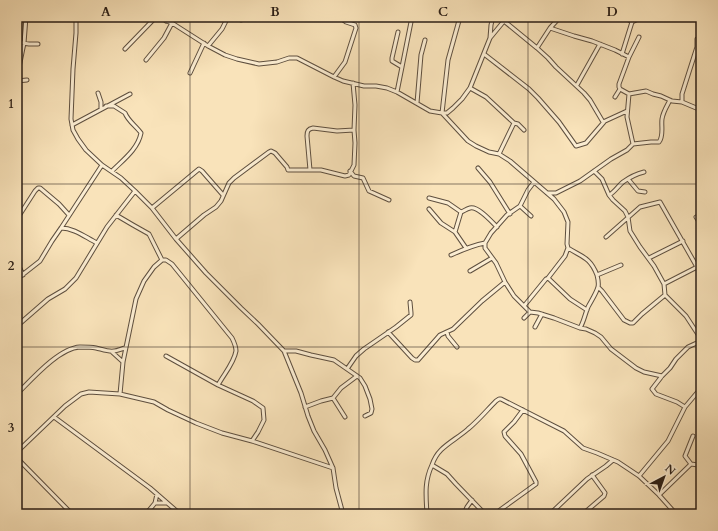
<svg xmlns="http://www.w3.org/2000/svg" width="718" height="531" font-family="Cardo,serif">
<rect width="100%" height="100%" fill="#f9e3ba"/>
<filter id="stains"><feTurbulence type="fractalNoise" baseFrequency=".005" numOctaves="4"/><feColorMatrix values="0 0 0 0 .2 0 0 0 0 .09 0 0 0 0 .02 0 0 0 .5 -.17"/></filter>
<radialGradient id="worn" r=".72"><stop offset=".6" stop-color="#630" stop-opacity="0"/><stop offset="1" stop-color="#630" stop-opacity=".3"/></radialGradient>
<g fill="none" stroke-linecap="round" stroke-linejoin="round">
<g stroke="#5e4f3f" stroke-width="5">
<path id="street" d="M 75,17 L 76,22 L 76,33 L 73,69 L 71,119 L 73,130 L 78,139 L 86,150 L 102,165 L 121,178 L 135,191 L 152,208 L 176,239 L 206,273 L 241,308 L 258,324 L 284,351 L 301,393 L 308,416 L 314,431 L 325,450 L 333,468 L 336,488 L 343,514
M 157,17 L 172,23 L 208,46 L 225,55 L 237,59 L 259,64 L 277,62 L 289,58 L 297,58 L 334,77 L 343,81 L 364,86 L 376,86 L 387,88 L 397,92 L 430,111 L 442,113 L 447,113 L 453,108 L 462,99 L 470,88 L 490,38 L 504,21 L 509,17
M 234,17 L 241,20
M 460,17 L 448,60 L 442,113 L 468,141 L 476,146 L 489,152 L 499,154 L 510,161 L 554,199 L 564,212 L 568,222 L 567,244 L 568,248 C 582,257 590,257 597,275 C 598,279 599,283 598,287 C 596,294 591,301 588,307 C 585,314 584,321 580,328
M 624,17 L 632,22
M 166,21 L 170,17
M 504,21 L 537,48 L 548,58 L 556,67 L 584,93 L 590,100 L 603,122 L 627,111
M 550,28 L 574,36 L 592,41 L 615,50 L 629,57
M 398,32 L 392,58 L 392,61 L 402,67
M 490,38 L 491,25 L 493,17
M 17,42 L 29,44 L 38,44
M 208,46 L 222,29 L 228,17
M 537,48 L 550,28 L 560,17
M 125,49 L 156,17
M 484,54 L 529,89 L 538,98 L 559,122 L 576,146 L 586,143 L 604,122
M 622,54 L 632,22 L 636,20 L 638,17
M 146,60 L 164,38 L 172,23
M 190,73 L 204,43
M 17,77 L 24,43 L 26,17
M 334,77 L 345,62 L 356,28 L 355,25 L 346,22 L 339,17
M 17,81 L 27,80
M 577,85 L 600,44
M 470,88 L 486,97 L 514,123 L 518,124 L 524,130
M 620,89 L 629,94 L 646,91 L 653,94 L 661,96 L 672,101 L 682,102 L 701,110
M 397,92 L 412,17
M 98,93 L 101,102 L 101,109
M 629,94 L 627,117 L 633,144
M 615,97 L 620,89 L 619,87 L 619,84 L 629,57 L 639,37
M 682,102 L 682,94 L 697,47 L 697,39
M 417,103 L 421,55 L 425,40
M 106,106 L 114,106 L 125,113 C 128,121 136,126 141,133 C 138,149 123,160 112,171
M 17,112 L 18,112
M 72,125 L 130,94
M 499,154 L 514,123
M 478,168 L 490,182 L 510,214
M 310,170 L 307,136 C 307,131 308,129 313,128 L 337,131 L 354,130
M 350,171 L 354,176 L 363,178 L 369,191 L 389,200
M 594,171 L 602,179 L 609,195 L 613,200 L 625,211 L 628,217 L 630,231 L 640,247 L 654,266 L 664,284 L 665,295 L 686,316 L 701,339
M 628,179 L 638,191 L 645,192
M 534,182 L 528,190 L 520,206 L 507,215 L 491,233 L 485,243 L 485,248 L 496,263 L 505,282 L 514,296 L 530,312 L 538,313 L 554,318 L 580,328 L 586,329 L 595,333 L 601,337 L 611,349 L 636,368 L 644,372 L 662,376
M 547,193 L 556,193 L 580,181 L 611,159 L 627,150 L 633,144 L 651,142 L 659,142 C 664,136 661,126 662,119 C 663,112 667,106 670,100
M 609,195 C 615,192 618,186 623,182 C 630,177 636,174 644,172
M 429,198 L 448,203 L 461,212 C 464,211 466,209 470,208 C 478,206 491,221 497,227
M 520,206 L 531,216
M 152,208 L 199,169 L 202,171 L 223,195
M 429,209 L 441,223 L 455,232 L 466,248
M 116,215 L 133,225 L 149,234 L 162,260
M 696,217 L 701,225
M 17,219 L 35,191 L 38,188 L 40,188 L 59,204 L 69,215
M 61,228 C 74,228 85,237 97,243
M 455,232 L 461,212
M 606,237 L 640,207 L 660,202 L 697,267
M 176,239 L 204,215 L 216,207 L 221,201 L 229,183 L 234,178 L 269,152 L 271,151 L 275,153 L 287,167 L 288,170 L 321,170 L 345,176 L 349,175 L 354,165 L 355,143 L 354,130 L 355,105 L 353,83
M 451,255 C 462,250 473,245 485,243
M 649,258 L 683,241
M 162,260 L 166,260 L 172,264 L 232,338 C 234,342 236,346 236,351 C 234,363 224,374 218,385
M 17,262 L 23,275
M 470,271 L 492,258
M 597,275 L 621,265
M 548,278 L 570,299 L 587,310
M 17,279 L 40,261 L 52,241 L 61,228 L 102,165
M 664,284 L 701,265
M 598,287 L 602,291 L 624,320 L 630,323 L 633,323 L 642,314 L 665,295
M 524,306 L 546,279 L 548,278 L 565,256 L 568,248
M 524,318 L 530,312
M 17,326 L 48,299 L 65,289 L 76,278 L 107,227 L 135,191
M 535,327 L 542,314
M 388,332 L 412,358 L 415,360 L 418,360 L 440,335 L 453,329 L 482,301 L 505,282
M 447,332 L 448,336 L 457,347
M 284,351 L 296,351 L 311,355 L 334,360 L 360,378 L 365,386 L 370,399 L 372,409 L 371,413 L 365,416
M 112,352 L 123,362
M 166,356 L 218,385 L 253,401 L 263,408 L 264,420 L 258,432 L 252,441
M 347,369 L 356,356 L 364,349 L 396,327 L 411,315 L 411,313 L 410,302
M 17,394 C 32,379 59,348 80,347 C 85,347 91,347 96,348 C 101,349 108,352 114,351 C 117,351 121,349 125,348
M 120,394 L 123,362 L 136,299 L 144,281 L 154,267 L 162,260
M 333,398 L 345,417
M 305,407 L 321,401 L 333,398 L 341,388 L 357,376
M 685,407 L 701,388
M 54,417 L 150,488 L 180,514
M 17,452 L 65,406 L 81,394 L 89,392 L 120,394 L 154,402 L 168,410 L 196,423 L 222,433 L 252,441 L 333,468
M 17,458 L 72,514
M 691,464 L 698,465 L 701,467
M 432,465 L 447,474 L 456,484 L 485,514
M 639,476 L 668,441 L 685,407 L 677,402 L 656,394 L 652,389 L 662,376 L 670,368 L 676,359 L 688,347 L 701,341
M 659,495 L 691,464 L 685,456 L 693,436
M 155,503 L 167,503
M 146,514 L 155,503 L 157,494
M 427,514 C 426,496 424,482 432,465 C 434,459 436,455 441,450 C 449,442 459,437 468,429 C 478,421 487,410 496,401 L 499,399 L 501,399 L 564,431 L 583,448 L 597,453 L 618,462 L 639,476 L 659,495 L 676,514
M 464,514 L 467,507 L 472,500
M 496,514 L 500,510 L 536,484 L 536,482 L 521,454 L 505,436 L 504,432 L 514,422 L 523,410
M 550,514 L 587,479 L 606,466 L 613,460
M 583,514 L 604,496 L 605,493 L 592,475
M 693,514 L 701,507"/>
</g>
<use href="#street" stroke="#fbedd2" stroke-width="3"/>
</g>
<path fill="none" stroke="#2a1e16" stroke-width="1" stroke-opacity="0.55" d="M 190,17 L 190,514M 359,17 L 359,514M 528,17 L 528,514M 17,184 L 701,184M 17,347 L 701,347"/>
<rect width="718" height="531" fill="none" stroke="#f9e3ba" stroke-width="44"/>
<g transform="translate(664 477) rotate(41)" stroke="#fbedd2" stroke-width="3" paint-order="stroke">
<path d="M0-3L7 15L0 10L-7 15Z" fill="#2a1e16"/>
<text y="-6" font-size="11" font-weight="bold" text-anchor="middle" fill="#2a1e16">N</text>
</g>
<rect x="22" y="22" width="674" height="487" fill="none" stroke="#2a1e16" stroke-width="1.5"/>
<g font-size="13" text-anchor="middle" font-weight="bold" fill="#2a1e16">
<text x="106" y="16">A</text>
<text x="275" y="16">B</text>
<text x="443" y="16">C</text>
<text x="612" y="16">D</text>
<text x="11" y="108">1</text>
<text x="11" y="270">2</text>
<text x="11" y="432">3</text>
</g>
<rect width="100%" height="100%" filter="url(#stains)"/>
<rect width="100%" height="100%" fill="url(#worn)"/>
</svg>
